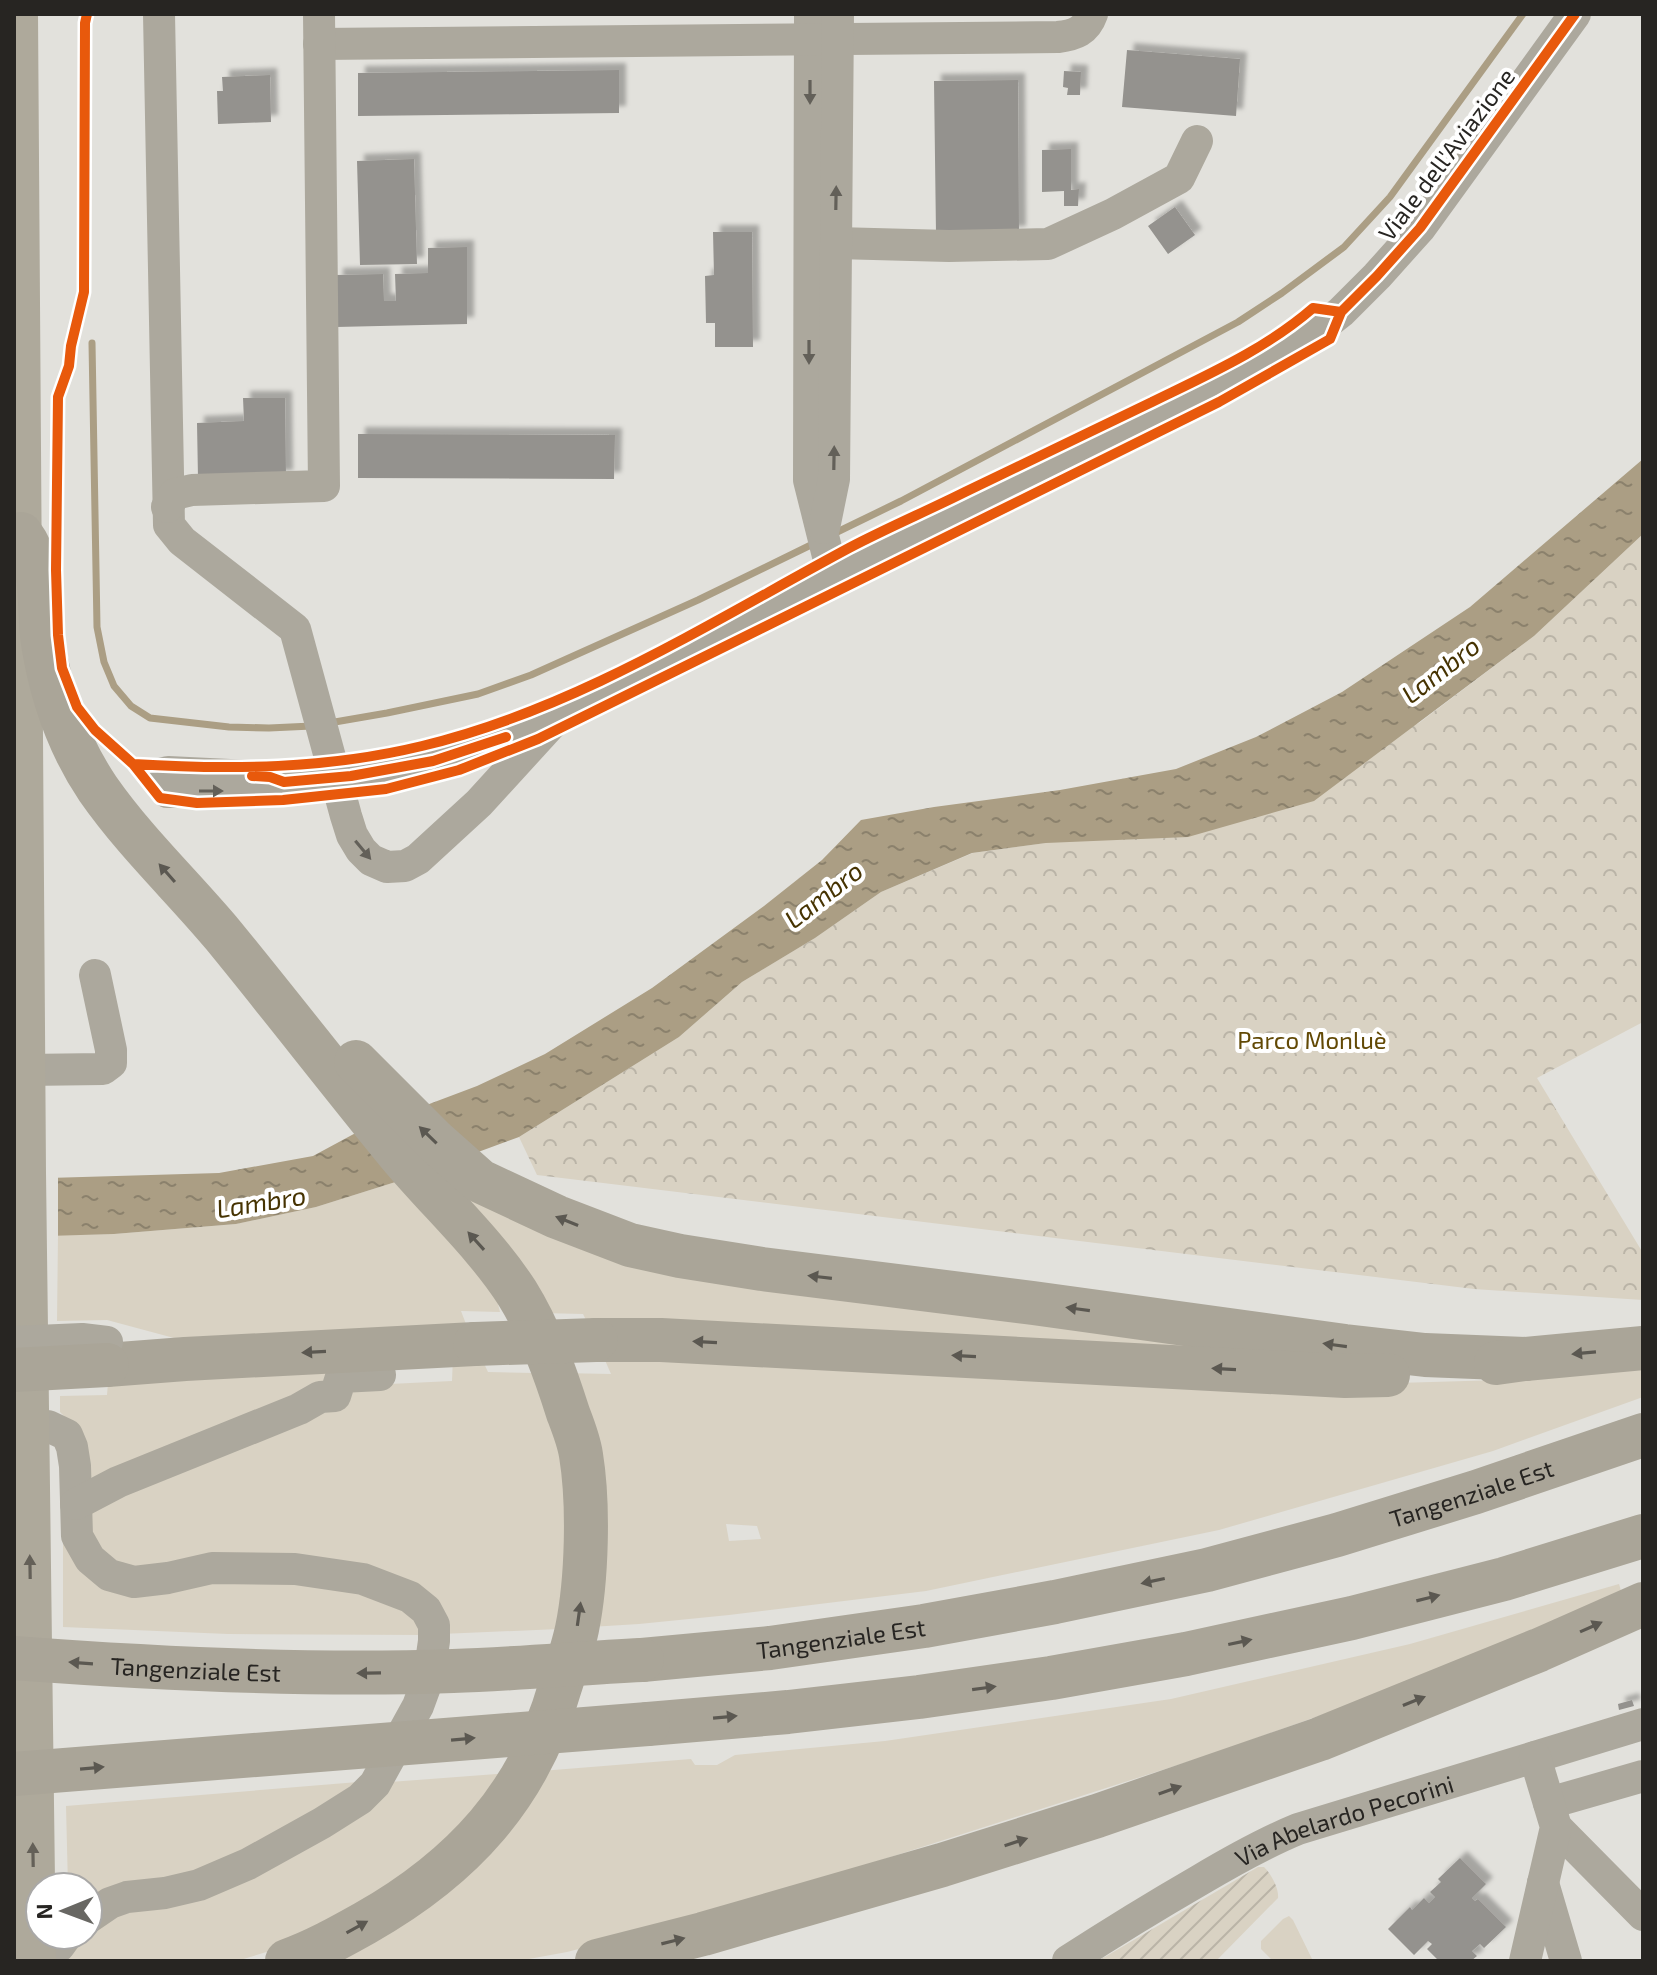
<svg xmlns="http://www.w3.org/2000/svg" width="1657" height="1975" font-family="'Exo 2',sans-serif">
<defs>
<pattern id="forest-crowns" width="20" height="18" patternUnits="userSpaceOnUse" patternTransform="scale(2)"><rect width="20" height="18" fill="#d9d2c3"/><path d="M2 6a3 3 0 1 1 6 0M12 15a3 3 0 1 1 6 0" fill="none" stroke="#bab4a7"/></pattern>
<pattern id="garden-furrows" width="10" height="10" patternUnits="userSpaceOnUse" patternTransform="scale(2)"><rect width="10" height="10" fill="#d9d2c3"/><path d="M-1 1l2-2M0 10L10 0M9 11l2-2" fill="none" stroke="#bab4a7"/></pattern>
<pattern id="water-ripples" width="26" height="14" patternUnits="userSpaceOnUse" patternTransform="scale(2)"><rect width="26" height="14" fill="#ab9e84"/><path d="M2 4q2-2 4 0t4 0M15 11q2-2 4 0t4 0" fill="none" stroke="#8b816c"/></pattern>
<filter id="shadow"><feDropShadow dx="7" dy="-7" stdDeviation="2" flood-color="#0004"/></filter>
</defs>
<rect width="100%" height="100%" fill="#e2e1dc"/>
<path fill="#d9d2c3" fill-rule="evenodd" d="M 405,1179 L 496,1296 L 500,1312 L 461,1311 L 466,1324 L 174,1338 L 107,1320 L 57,1321 L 58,1235 L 114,1234 L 236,1224 L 316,1207 Z
M 450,1181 L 541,1225 L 1276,1352 L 588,1324 L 583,1314 L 541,1313 Z
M 601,1351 L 1363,1384 L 1500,1380 L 1643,1362 L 1643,1397 L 1493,1451 L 1219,1530 L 926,1591 L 729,1615 L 639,1624 L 590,1627 L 561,1373 L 611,1374 ZM 726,1524 L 757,1526 L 761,1539 L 729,1541 Z
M 480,1355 L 488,1372 L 534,1373 L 565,1471 L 567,1530 L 559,1629 L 441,1634 L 407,1586 L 135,1575 L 93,1552 L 86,1506 L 348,1386 L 452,1381 L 453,1356 Z
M 337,1368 L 329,1390 L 85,1491 L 69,1421 L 60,1412 L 60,1396 L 107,1395 L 108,1383 Z
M 63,1446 L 86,1566 L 169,1586 L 294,1579 L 407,1605 L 428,1635 L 228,1634 L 63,1627 Z
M 1619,1584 L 1622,1594 L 1358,1702 L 1209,1755 L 707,1916 L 567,1952 L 518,1961 L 324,1961 L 541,1771 L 691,1759 L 695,1765 L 717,1765 L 735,1755 L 885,1741 L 1171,1699 L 1410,1644 Z
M 511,1773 L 440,1856 L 283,1947 L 237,1961 L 67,1961 L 67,1950 L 75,1935 L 88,1935 L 88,1925 L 127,1904 L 390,1782 Z
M 358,1782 L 245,1854 L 88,1909 L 88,1887 L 68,1887 L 66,1806 Z
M 1289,1916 L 1293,1920 L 1313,1961 L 1273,1961 L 1261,1949 L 1261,1941 L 1283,1919 Z"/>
<path fill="url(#forest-crowns)" d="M 1643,534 L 1643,1022 L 1537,1078 L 1643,1253 L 1643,1300 L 1474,1289 L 537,1175 L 519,1137 L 679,1037 L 742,982 L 815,938 L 881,892 L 973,853 L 1046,843 L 1419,723 L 1534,636 Z"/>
<path fill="url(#garden-furrows)" d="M 1258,1867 L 1264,1867 C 1271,1874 1279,1888 1278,1898 L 1216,1961 L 1098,1961 Z"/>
<path fill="url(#water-ripples)" d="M 1643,459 L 1643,534 L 1534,636 L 1314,801 L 1188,837 L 1046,843 L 972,853 L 881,892 L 815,938 L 742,982 L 679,1037 L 519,1137 L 405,1179 L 316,1207 L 236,1224 L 114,1234 L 14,1237 L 14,1179 L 219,1173 L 313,1156 L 363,1129 L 477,1086 L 545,1054 L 652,988 L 764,906 L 822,860 L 861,820 L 934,807 L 1060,790 L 1176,769 L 1256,737 L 1342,692 L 1470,607 Z"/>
<path fill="#e2e1dc" d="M 14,1175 L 58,1175 L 58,1239 L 14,1241 Z"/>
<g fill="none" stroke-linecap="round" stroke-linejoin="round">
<path stroke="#ab9e84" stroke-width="7" d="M 92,343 L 97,627 L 104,662 L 114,686 L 131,706 L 150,718 L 229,727 L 269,728 L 312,726
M 831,535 L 901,501 L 1238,322 L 1282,293 L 1344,247 L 1390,197 L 1523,14
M 329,723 L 387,713 L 478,694 L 531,675 L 698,600 L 817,542"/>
</g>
<path fill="#94928e" filter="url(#shadow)" d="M 1127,50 L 1240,59 L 1236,116 L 1122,107 Z
M 619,70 L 619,113 L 358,116 L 358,73 Z
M 1064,71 L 1081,72 L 1080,95 L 1067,95 L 1068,88 L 1063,87 Z
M 270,75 L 271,122 L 218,124 L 217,91 L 223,91 L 222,77 Z
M 1018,80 L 1019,233 L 936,234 L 934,81 Z
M 1071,149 L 1071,190 L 1079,189 L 1078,206 L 1064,206 L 1064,191 L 1042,192 L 1042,150 Z
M 414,159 L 417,264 L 360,265 L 357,161 Z
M 1175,207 L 1195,235 L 1168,254 L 1148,226 Z
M 713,232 L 752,232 L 753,347 L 715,347 L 715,323 L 706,323 L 705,276 L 714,275 Z
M 467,247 L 467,324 L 336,327 L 336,275 L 383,274 L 384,301 L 396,301 L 395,274 L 428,273 L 428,248 Z
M 243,398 L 285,398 L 286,477 L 198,479 L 197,423 L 244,421 Z
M 358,434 L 615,435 L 614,479 L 358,478 Z
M 1632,1700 L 1634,1706 L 1619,1710 L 1618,1704 Z
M 1460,1858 L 1486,1884 L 1472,1898 L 1475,1901 L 1478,1899 L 1506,1927 L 1484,1948 L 1480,1944 L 1472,1951 L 1477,1956 L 1471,1961 L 1439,1961 L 1427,1949 L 1432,1944 L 1428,1941 L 1414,1955 L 1388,1929 L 1410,1907 L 1412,1910 L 1424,1898 L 1429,1903 L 1435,1897 L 1430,1892 L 1441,1882 L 1438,1879 Z"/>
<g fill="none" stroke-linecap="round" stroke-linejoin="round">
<g stroke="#aca89d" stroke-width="32">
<path d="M 159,14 L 169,525 L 182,541 L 295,629 L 346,816 L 352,835 L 361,850 L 371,860 L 387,867 L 405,866 L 418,859 L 479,803 L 553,722"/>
<path d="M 810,14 L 809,480 L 833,576"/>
<path d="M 319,44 L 1058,37 C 1075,35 1086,31 1092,14"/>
<path d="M 836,243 L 949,246 L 1048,244 L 1113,214 L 1179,178 L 1197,141"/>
<path d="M 167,507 L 175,494 L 192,490 L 324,486 L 319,14"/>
<path d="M 824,528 L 834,479 L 838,14"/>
<path d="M 284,782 L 270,790 L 261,792 L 167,792 L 163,788 L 159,780 L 160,774 L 168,772 L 270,777 L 284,782 L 297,782 L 335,778 L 398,768 L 433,761 L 484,746 L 558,717 L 833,576 L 1266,365 L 1304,341 L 1341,312 L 1377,276 L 1420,228 L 1575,14"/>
<path d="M 25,1070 L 103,1069 L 111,1063 L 111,1050 L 95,975"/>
<path d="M 48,1426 L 67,1435 L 72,1447 L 75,1466 L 77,1536 L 90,1559 L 109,1575 L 134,1582 L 168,1578 L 212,1568 L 295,1569 L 363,1579 L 410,1597 L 426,1610 L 434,1625 L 434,1641 L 429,1676 L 418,1706 L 375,1784 L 360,1799 L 322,1823 L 248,1864 L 199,1885 L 165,1893 L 127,1897 L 110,1903 L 88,1918"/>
<path d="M 76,1504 L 118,1482 L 299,1409 L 320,1397 L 335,1396 L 341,1377 L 380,1375"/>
<path d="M 1549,1803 L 1643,1776"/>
<path d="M 1556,1827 L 1643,1915"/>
<path d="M 1543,1883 L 1566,1961"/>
<path d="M 59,1946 L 67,1935"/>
<path id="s1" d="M 1068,1961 C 1111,1933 1155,1906 1200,1880 C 1232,1861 1264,1843 1298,1829 L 1643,1724"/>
<path d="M 1525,1961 L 1556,1827 L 1535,1757"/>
</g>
<path stroke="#aea99b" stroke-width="42" d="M 17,14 L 25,1173 L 35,1961"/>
<g stroke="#aaa598" stroke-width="44">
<path d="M 21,534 C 46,567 37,604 43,643 C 51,694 69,746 98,789 C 135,842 182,886 223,935 C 282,1007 339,1081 398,1153 C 437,1200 484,1242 517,1293 C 540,1330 555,1372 568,1413 C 573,1426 579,1441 581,1455 C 589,1504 587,1580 577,1629 C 573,1648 566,1668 560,1687 C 529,1796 462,1868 365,1923 C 340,1937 315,1951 287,1961"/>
<path d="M 356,1062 L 435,1141 L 480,1181 L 557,1217 L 630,1245 L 680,1256 L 762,1269 L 1033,1303 L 1345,1346 L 1425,1355 L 1525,1359"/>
<path d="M 596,1340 L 661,1340 L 1345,1376 L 1388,1375"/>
<path d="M 1496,1363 L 1525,1359 L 1643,1348"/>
<path d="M 107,1365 L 185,1359 L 475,1344"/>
<path id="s2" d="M 642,1660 L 770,1648 L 924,1626 L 1055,1602 L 1207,1570 L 1337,1535 L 1476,1492 L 1643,1435"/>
<path d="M 648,1724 L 788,1712 L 919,1697 L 1051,1678 L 1186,1654 L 1352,1618 L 1504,1579 L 1643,1536"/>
<path d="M 597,1961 L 703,1934 L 942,1865 L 1097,1816 L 1320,1739 L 1539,1650 L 1643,1604"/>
</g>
<path stroke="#aca89d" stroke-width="32" d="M 14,1342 L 82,1339 L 107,1342"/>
<g stroke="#aaa598" stroke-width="44">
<path d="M 475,1344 L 596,1340"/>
<path d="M 14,1370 L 107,1365"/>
<path id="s3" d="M 14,1658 C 160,1669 307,1676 453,1671 C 516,1669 580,1663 642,1660"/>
<path d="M 14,1774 L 648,1724"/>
</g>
<g stroke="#fff" stroke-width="15">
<path id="cycleway" d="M 87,14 L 85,23 L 84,292 L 71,346 L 69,366 L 58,397 L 56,570 L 58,635 L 62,668 L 77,707 L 95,730 L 133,764 L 160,798 L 197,803 L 283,800 L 386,789 L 459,770 L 538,739 L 1219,402 L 1330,339 L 1341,312 L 1377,276 L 1420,228 L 1575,14
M 133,764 C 230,770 327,769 422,746 C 576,709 711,622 849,548 C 887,528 927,511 965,492 C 1028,462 1090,432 1152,402 C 1207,375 1266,349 1313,308 L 1341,312
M 252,776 L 270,777 L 284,782 L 351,776 L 433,761 L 506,737"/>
</g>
<use href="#cycleway" stroke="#e8590c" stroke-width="10"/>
</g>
<defs><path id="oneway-solid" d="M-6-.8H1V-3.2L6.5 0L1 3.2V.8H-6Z" transform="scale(2)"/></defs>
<g fill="#636059">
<use href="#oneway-solid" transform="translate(810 92) rotate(90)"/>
<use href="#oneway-solid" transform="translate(836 198) rotate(-89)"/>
<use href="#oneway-solid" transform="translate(809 352) rotate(90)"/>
<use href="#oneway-solid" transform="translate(834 458) rotate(-89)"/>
<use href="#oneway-solid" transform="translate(211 791)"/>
<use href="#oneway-solid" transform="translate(363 850) rotate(50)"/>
</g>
<g fill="#5b5851">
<use href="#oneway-solid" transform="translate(167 873) rotate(-131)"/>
<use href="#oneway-solid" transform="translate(428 1135) rotate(-136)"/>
<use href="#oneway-solid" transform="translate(567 1221) rotate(-158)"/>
<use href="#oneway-solid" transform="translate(476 1241) rotate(-132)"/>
<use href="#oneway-solid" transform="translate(820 1277) rotate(-173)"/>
<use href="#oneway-solid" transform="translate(1078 1309) rotate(-172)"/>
<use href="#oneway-solid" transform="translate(705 1342) rotate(-177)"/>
<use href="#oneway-solid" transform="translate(1335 1345) rotate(-172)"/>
<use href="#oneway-solid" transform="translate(314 1352) rotate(177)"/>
<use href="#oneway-solid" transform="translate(1584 1353) rotate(175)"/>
<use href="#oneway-solid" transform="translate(964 1356) rotate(-177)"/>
<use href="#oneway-solid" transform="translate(1224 1369) rotate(-177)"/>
<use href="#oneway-solid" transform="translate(1153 1581) rotate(168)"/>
<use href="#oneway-solid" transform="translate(1428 1598) rotate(-14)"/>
<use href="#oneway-solid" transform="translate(579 1614) rotate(-82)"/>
<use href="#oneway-solid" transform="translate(1591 1627) rotate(-24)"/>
<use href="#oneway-solid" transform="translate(1240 1642) rotate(-12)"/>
<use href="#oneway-solid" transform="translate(81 1663) rotate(-176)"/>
<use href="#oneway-solid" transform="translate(369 1673) rotate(179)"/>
<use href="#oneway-solid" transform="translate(984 1688) rotate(-8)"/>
<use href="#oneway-solid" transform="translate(1414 1701) rotate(-22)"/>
<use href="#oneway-solid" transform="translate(725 1717) rotate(-5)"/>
<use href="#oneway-solid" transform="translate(463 1739) rotate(-5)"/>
<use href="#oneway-solid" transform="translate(92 1768) rotate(-5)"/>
<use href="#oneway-solid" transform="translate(1170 1790) rotate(-19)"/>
<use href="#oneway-solid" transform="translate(1016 1842) rotate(-18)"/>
<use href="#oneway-solid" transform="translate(357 1927) rotate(-29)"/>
<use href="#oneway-solid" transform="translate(673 1941) rotate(-14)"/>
</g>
<g fill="#646058">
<use href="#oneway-solid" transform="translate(30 1567) rotate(-91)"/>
<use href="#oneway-solid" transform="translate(33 1855) rotate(-91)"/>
</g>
<g text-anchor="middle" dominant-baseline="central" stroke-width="8" stroke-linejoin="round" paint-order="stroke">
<g font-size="24" fill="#272522" stroke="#fff">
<text transform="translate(1446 154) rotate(-53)">Viale dell'Aviazione</text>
<text stroke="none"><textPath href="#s2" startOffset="848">Tangenziale Est</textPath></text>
<text stroke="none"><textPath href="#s2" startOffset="200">Tangenziale Est</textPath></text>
<text stroke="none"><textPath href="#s3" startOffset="182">Tangenziale Est</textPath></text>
<text stroke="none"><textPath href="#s1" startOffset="312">Via Abelardo Pecorini</textPath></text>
</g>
<g font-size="24" fill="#624905" stroke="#fff">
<text x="1312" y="1039">Parco Monluè</text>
</g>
<g font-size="26" font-style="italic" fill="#463302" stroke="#fff">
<text transform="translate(1440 669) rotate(-38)">Lambro</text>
<text transform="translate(823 894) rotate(-38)">Lambro</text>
<text transform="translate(261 1201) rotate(-9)">Lambro</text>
</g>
</g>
<rect width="1657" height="1975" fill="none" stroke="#272522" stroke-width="32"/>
<g transform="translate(64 1911) rotate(269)"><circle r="38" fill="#ffffff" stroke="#a9a8a7" stroke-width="2"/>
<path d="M0-6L14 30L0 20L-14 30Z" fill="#686763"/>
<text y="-12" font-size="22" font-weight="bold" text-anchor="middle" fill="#272522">N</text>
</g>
</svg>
